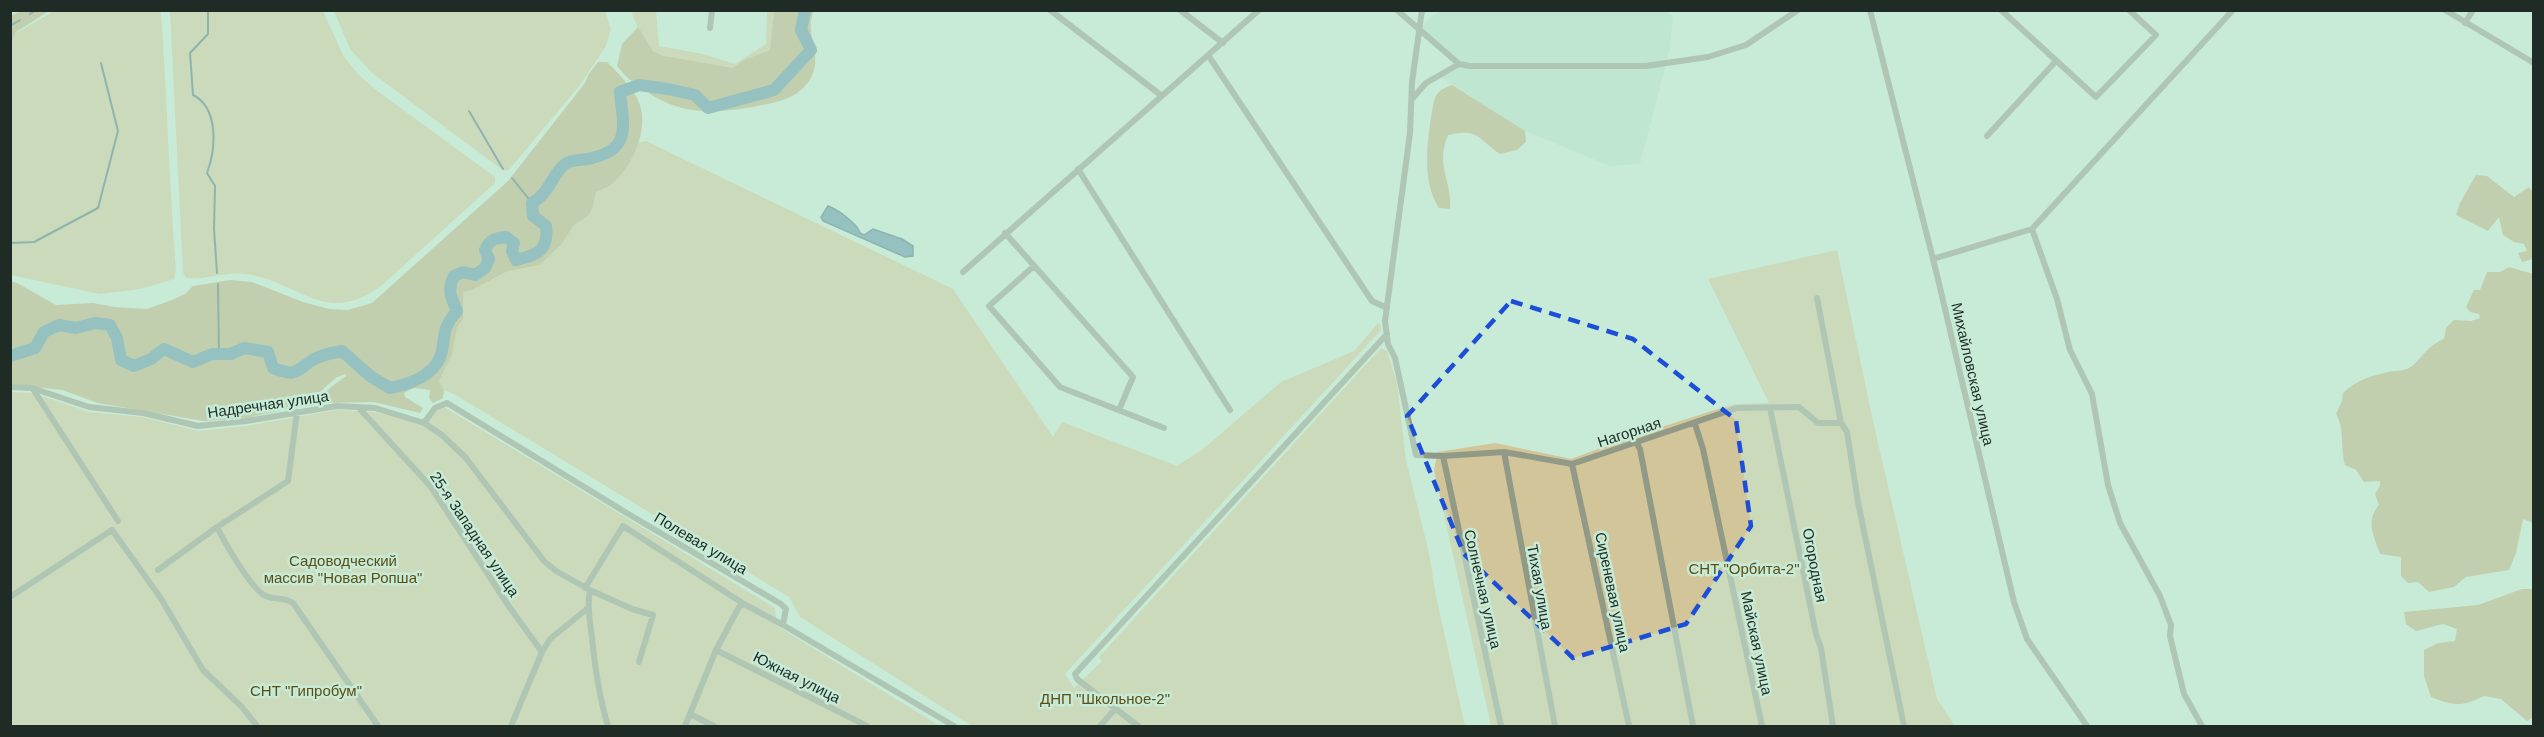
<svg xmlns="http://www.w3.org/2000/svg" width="2544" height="737" font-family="Helvetica,sans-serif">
<rect width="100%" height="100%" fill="#c7ebd7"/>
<path fill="#b5e1ca" d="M 1440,11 L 1668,11 L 1673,16 L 1670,48 L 1640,164 L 1610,166 L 1525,131 L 1438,76 L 1458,64 L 1420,30 L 1428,19 Z"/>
<path fill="#d1c599" d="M 54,11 L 161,11 C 167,97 169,183 176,270 L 174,279 L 140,289 L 100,294 L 11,275 L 11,36 Z
M 170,11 L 323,11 L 344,57 L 358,74 L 376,90 L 495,177 L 495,183 L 381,286 C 324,327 302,282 246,274 C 226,271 206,280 186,278 L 183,272 Z
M 334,11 L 605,11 L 611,29 L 606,46 L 579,86 L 509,170 L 504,171 L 372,73 L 350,49 Z
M 631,11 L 656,11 L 659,46 L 703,54 L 735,64 L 766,44 L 767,11 L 774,11 L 771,50 L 744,60 L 733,69 C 712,62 672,64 655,52 C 644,44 636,24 631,11 Z
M 646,141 L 953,289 L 1053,437 L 1062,422 L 1177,466 L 1203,449 L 1281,382 L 1354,351 L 1379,322 L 1381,330 L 1065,674 L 1074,688 L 1102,661 L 1099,657 L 1381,348 L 1387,351 L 1397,384 L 1406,460 L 1429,553 L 1436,596 L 1465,726 L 972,726 L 800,617 L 789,597 L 454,394 L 444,390 L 439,381 L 452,355 L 457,328 L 463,319 L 463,292 L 472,290 L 508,271 L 540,265 L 562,244 L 573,226 L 589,215 L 593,207 L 596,192 C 619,182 629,166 637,143 Z
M 1837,250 L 1873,421 L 1937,699 L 1955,726 L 1491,726 L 1434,470 L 1438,452 L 1495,443 L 1571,459 L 1636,435 L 1734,404 L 1769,403 L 1708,279 Z
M 11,392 L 33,393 L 89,412 L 142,417 L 199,431 L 246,426 L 337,410 L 375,412 L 419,421 L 444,407 L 775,608 L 777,626 L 940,726 L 11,726 Z"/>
<path fill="#baad7c" d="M 22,10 L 49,11 L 16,32 L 11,44 L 11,16 Z
M 774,11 L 814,11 C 802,34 828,60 806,85 C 792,101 772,103 753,107 C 712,114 679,115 644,90 C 633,83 625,76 617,66 L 622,44 L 638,27 L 653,51 L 663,56 L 733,68 L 744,60 L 770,50 Z
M 598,62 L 607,62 C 617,71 630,86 637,98 C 651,124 635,161 616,180 C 611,186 603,189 596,192 L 593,207 L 589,215 L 573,226 L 562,244 L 540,265 L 508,271 L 472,290 L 463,292 L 463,319 L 457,328 L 452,355 L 439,381 L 444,390 L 443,398 L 433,403 L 429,398 L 430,390 L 414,388 L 404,393 L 405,397 L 423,408 L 420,413 L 374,402 L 315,403 L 331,387 L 346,376 L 346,374 L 337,377 L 305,405 L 246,418 L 204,421 L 98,403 L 62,390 L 11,384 L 10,281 L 17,283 L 56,305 L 93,303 L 114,307 L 147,309 L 172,300 L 185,294 L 193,286 L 230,280 L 252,282 L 303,302 L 329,309 L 348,310 L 372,303 L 508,181 L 585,83 L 588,75 Z
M 1452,85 L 1525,131 L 1526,142 L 1517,150 L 1500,154 C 1477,139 1480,128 1448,135 C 1435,167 1452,179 1450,209 L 1439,208 C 1422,182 1427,145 1431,117 C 1433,108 1433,97 1440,91 C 1443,88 1448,87 1452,85 Z
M 2476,175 L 2487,176 L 2514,197 L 2529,187 L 2533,192 L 2533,259 L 2522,262 L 2518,253 L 2527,251 L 2524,244 L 2514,242 L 2503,235 L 2499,217 L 2488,231 L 2456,215 L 2460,203 Z
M 2509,267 L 2533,274 L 2533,523 L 2523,519 L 2516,553 L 2509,570 L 2466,577 L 2454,587 L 2429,592 L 2418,582 L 2408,583 L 2401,576 L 2401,557 L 2380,554 C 2374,536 2365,521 2379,505 L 2375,494 L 2380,486 L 2380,481 L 2364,482 L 2356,470 L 2345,465 C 2340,447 2345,429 2336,414 L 2342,401 L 2343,393 C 2357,379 2374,375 2393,371 C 2397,371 2404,370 2407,369 C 2420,363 2424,347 2444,339 L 2446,328 L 2454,320 L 2471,321 L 2480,318 L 2479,314 L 2470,312 L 2466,307 L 2474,290 L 2480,290 L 2487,272 L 2500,272 Z
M 2522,589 L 2533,589 L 2533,717 L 2527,721 L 2501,699 L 2484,696 C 2463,707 2453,706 2431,697 L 2424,676 L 2424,650 L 2438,643 L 2455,641 L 2457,629 L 2443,624 L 2416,631 L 2406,624 L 2404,612 L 2478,605 Z"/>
<path fill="#598ea6" stroke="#47717f" stroke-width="1.5" d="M 828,206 C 837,209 858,224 860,233 L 864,235 L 873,229 L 902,239 L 913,246 L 913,256 L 905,257 L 823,221 L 821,217 Z"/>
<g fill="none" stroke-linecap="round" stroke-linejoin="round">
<path stroke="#47717f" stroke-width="2" d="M 208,10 L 208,34 L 190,53 L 193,95 C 219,108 216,149 207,173 L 215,186 L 214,229 L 217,273
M 30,14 L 36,10
M 10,26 L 20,20
M 469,111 L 503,169
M 512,178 L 532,203
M 10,243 L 34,242 L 98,208 L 118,131 L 101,63
M 218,284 L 219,354"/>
<path stroke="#598ea6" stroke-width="12" d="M 10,356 L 35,348 L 44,332 L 59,325 L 76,328 L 95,323 L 110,325 L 117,338 L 121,360 L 134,366 L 151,359 L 164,349 L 193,362 L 212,354 L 231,354 L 244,348 L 268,352 L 273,368 C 295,376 293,374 311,361 C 320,355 331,353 342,351 L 370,376 L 390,388 C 410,384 437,375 442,351 C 446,331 442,329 457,311 C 451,298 447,289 454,276 L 463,272 L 475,275 L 485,268 L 489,259 L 485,250 C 489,240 495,238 506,237 L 514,243 L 512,251 L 516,260 C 538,255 549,250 546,226 L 533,216 L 532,203 C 550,193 552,174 565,164 C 573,158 583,161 592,158 C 632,149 623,125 620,92 L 639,85 L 668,89 L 695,95 L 708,108 L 774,90 L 811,50 L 801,30 L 805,10"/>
<path stroke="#919a87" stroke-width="6" d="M 1050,10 L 1162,96
M 1180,10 L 1223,43
M 1397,10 L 1459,64 L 1470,66 L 1646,66 L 1708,57 L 1746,45 L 1798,10
M 1422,10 L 1412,82 L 1410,133 L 1385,321 L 1388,344 L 1395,358 L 1416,455 L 1443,456 L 1504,452 L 1572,464 L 1737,408 L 1799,407 L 1818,423 L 1841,423
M 1870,10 L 1937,275 L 2014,602 L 2027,639 L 2087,726
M 2001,10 L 2096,97 L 2156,35 L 2129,10
M 2445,10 L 2534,63
M 2465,23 L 2473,10
M 710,28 L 712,10
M 1208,55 L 1372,301 L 1387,308
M 1412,99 L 1426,83 L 1459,64
M 1987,136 L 2056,61
M 1078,169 L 1230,410
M 2032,229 L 2057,299 L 2070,350 L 2092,394 L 2108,485 L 2120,523 L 2160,596 L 2171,625 L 2170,636 L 2184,694 L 2202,726
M 1005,233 L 1133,377 L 1119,410
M 1933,259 L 2032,229 L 2233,10
M 1034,266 L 989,306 L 1060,387 L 1164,428
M 963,272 L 1259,10
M 1817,298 L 1841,423 L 1847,432 L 1858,502 L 1904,726
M 10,387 L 32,388 L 89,407 L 143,413 L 198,426 L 246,421 L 337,406 L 375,408 L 424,423 L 442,435 L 466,458 L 544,561 L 556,571 L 590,590
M 33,389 L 118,521
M 359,408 L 431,487 L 510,608 L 542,652
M 1770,408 L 1816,634 L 1821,648 L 1833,726
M 297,412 L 288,481 L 217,527 C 224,541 252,591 266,596 C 276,600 284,597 293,603 L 378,726
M 424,423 L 435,408 L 447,403 L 630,515 L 781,604 L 786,609 L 783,625 L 954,726
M 1695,424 L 1703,449 L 1762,726
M 1636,442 L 1640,449 L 1693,726
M 1504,452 L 1555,726
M 1443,456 L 1501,726
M 1572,464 L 1629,726
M 158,570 L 217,527
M 585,588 L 623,526 L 744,604
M 10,597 L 112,530 L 160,597 L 203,670 L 242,707 L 257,726
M 716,650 L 867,726
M 690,714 L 714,726
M 511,726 L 542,652 L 550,639 L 588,608
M 608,726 C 599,697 595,668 592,638 C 590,621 587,606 590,590 L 632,609 L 653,615 L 639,662
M 685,726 L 716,650 L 739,607 L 744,604 L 783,625
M 1100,726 L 1115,709
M 1138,726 L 1077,679 L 1075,674 L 1387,334"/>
</g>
<path d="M0 0H2544V737H0ZM 1511,301 L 1633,339 L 1736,420 L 1751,526 L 1686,624 L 1573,658 L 1464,554 L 1407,416 Z" fill="#c7ebd7" fill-opacity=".55" fill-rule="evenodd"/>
<path fill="none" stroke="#1d4ed8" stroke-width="4.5" stroke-dasharray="12 8" stroke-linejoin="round" d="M 1511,301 L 1633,339 L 1736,420 L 1751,526 L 1686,624 L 1573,658 L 1464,554 L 1407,416 Z"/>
<g text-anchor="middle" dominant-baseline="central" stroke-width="5" stroke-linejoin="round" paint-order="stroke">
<g font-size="15" fill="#1e2c25" stroke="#c7ebd7">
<text transform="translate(1973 374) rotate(77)">Михайловская улица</text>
<text transform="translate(268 404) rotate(-8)">Надречная улица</text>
<text transform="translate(1629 432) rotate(-18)">Нагорная</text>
<text transform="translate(475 534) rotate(56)">25-я Западная улица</text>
<text transform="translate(701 543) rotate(31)">Полевая улица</text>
<text transform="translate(1815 565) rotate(79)">Огородная</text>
<text transform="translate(1540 587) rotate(80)">Тихая улица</text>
<text transform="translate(1483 589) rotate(77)">Солнечная улица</text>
<text transform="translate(1613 592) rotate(78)">Сиреневая улица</text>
<text transform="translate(1757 643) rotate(78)">Майская улица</text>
<text transform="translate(797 677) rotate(27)">Южная улица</text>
</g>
<g font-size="15" fill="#5d4f13" stroke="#c7ebd7">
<text x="343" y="560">Садоводческий<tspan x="343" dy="17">массив "Новая Ропша"</tspan></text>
<text x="1744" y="568">СНТ "Орбита-2"</text>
<text x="306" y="690">СНТ "Гипробум"</text>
<text x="1105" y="698">ДНП "Школьное-2"</text>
</g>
</g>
<rect width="2544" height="737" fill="none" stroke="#1e2c25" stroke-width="24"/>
</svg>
